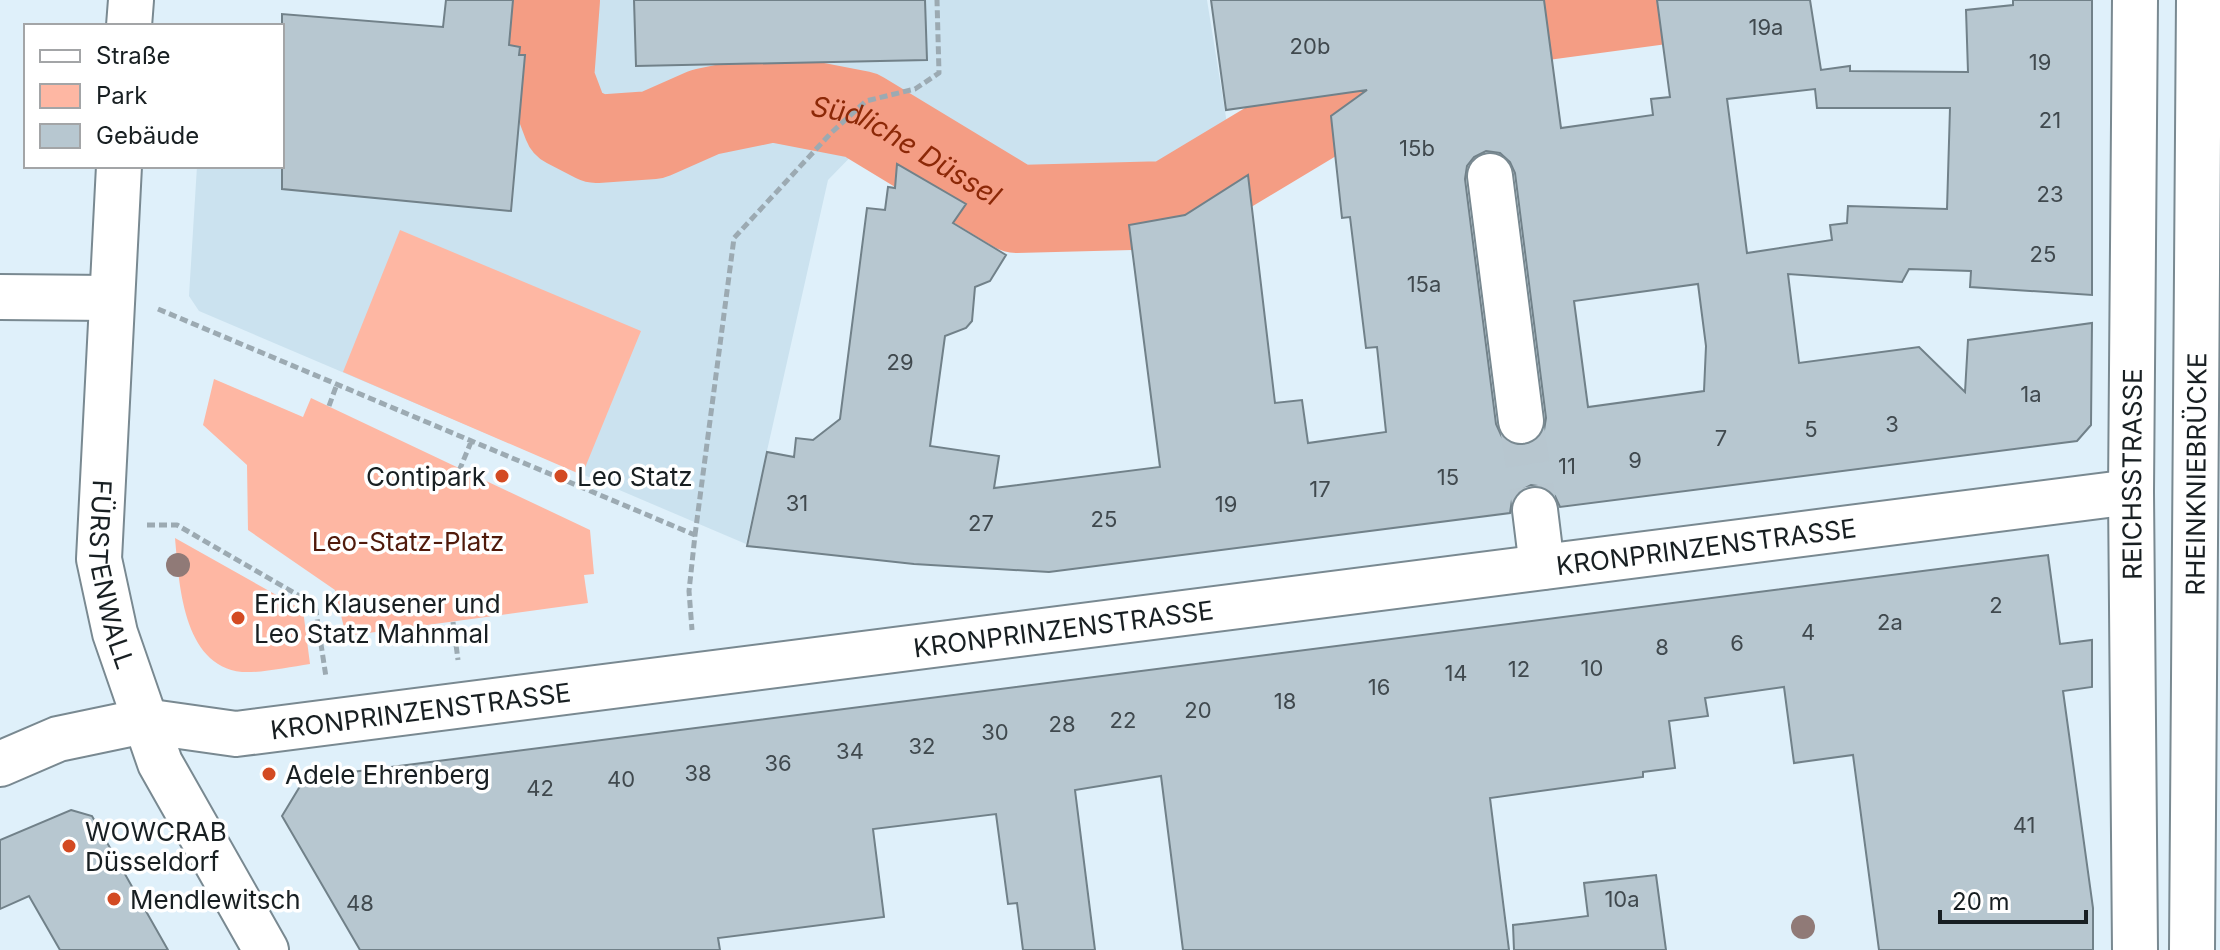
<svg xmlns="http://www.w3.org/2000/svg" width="2220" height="950" font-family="Inter,sans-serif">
<rect width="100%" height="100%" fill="#dff0fa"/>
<path fill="#cbe2ef" d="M 573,0 L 1207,0 L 1229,136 L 1178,181 L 1003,203 L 866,141 L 828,180 L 746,544 L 199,311 L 189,296 L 197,166 L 282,166 L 431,64 L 572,81 Z"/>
<path fill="#feb7a3" d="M 400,230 L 641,331 L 582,475 L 343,372 Z
M 214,379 L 303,417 L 311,398 L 590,530 L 594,574 L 584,575 L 588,603 L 346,636 L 335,590 L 248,530 L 247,465 L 203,425 Z
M 175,538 L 303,610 L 310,664 C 289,667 263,673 242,672 C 182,666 179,581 175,538 Z"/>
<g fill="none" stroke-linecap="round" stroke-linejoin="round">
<path stroke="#f49d84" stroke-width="88" id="s1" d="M 556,0 L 550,79 L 567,124 L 596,139 L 653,135 L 705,112 L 773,98 L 861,115 L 1016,209 L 1169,205 L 1387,74 L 1494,23 L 1665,0"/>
</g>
<path fill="#b7c7d0" stroke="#718189" stroke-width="2" fill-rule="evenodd" d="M 446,0 L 513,0 L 509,45 L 520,47 L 519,55 L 525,55 L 511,211 L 282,189 L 282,14 L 443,27 Z
M 634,0 L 925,0 L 927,60 L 636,66 Z
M 1211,0 L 1544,0 L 1561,128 L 1653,115 L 1651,99 L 1670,97 L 1657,0 L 1810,0 L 1821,70 L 1850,66 L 1850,71 L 1968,72 L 1966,10 L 2013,5 L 2013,0 L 2092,0 L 2092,295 L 1970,287 L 1971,271 L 1909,269 L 1902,282 L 1788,274 L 1799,363 L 1919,347 L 1965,392 L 1968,340 L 2092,323 L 2091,425 L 2077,441 L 1560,507 L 1555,496 L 1545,487 L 1531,485 L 1521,490 L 1512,500 L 1510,513 L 1049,572 L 914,564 L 747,546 L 767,452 L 794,457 L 796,438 L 813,440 L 840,419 L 867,208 L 885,210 L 888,187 L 895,188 L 897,164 L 966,204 L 953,223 L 1006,255 L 990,281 L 975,287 L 972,321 L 966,328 L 945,336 L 930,446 L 999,456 L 994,488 L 1160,467 L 1129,225 L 1185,215 L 1248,175 L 1275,403 L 1302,400 L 1308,443 L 1386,432 L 1377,347 L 1366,348 L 1350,217 L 1342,218 L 1331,116 L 1367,90 L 1226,110 ZM 1815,89 L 1817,108 L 1950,108 L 1947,209 L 1848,206 L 1847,223 L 1830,225 L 1832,240 L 1747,253 L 1727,99 ZM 1486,151 L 1500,153 L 1510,162 L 1515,173 L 1546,418 L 1544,430 L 1537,440 L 1523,446 L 1511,444 L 1502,437 L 1496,424 L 1465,179 L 1467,166 L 1474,157 ZM 1698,284 L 1706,346 L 1704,391 L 1588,407 L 1574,301 Z
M 2048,555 L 2060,644 L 2092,640 L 2092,687 L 2063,691 L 2093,908 L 2093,950 L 1879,950 L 1853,755 L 1794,763 L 1784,687 L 1705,698 L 1708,716 L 1669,721 L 1675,768 L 1643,772 L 1643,777 L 1490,798 L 1509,950 L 1183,950 L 1161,776 L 1075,790 L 1095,950 L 1023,950 L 1017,903 L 1008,904 L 996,814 L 873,829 L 884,917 L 718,938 L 720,950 L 360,950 L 282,816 L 305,778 Z
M 71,810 L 92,816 L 168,950 L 60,950 L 29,896 L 0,909 L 0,840 Z
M 1656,875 L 1666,950 L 1514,950 L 1513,925 L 1588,916 L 1584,883 Z"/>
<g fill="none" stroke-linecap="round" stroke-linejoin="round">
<path stroke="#b7c6cf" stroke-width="44" stroke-dasharray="44 22" stroke-linecap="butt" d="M 1521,421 L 1535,510"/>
<g stroke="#798991" stroke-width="48">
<g id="minor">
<path d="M 129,26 L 131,0"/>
<path id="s2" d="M 119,166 L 99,559 L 115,633 L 160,763 L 266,950"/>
<path d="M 1490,176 L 1521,421"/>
<path d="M 0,297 L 110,298"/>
<path d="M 1535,510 L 1542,567"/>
<path id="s3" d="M 0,764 L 58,739 L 144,721 L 236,734 L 2131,492"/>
<path id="s4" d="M 2135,950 L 2131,492 L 2135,0"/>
</g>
</g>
<g stroke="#798991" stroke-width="48">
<g id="highway">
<path id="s5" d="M 2192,950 L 2199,0"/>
</g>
</g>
<path stroke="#9caab2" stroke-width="5" stroke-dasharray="8 4" stroke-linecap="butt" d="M 158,309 L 695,535 L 689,591 L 692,630
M 329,406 L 337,384
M 459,471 L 471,442
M 147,525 L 177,525 L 315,605 L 326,677
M 695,535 L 734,238 L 831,133 L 866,101 L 915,89 L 939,73 L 937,0
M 453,622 L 458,660"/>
<use href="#minor" stroke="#fff" stroke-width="44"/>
<use href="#highway" stroke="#fff" stroke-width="44"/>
</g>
<g fill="#907a77">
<circle cx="178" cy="565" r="12"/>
<circle cx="1803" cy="927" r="12"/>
</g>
<g fill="#d34a22" stroke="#fff" stroke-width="3">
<circle cx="502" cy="476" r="8"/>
<circle cx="561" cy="476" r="8"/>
<circle cx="238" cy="618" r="8"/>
<circle cx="269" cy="774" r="8"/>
<circle cx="69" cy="846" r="8"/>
<circle cx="114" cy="899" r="8"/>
</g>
<g text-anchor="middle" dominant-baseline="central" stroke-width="7" stroke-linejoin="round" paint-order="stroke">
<g font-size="22" fill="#40494e">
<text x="1766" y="27">19a</text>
<text x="1310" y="46">20b</text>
<text x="2040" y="62">19</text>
<text x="2050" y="120">21</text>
<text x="1417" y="148">15b</text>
<text x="2050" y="194">23</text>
<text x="2043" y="254">25</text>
<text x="1424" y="284">15a</text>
<text x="900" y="362">29</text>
<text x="2031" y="394">1a</text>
<text x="1892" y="424">3</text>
<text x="1811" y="429">5</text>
<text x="1721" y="438">7</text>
<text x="1635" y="460">9</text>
<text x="1567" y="466">11</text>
<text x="1448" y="477">15</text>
<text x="1320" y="489">17</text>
<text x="797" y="503">31</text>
<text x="1226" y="504">19</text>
<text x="1104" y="519">25</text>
<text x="981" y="523">27</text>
<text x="1996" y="605">2</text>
<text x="1890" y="622">2a</text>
<text x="1808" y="632">4</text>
<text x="1737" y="643">6</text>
<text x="1662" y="647">8</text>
<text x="1592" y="668">10</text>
<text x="1519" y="669">12</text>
<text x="1456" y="673">14</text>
<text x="1379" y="687">16</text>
<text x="1285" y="701">18</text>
<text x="1198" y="710">20</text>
<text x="1123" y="720">22</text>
<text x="1062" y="724">28</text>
<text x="995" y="732">30</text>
<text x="922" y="746">32</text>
<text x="850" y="751">34</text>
<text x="778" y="763">36</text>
<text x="698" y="773">38</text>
<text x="621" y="779">40</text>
<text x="540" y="788">42</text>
<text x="2024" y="825">41</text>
<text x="1622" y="899">10a</text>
<text x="360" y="903">48</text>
</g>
<g font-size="26" fill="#181f22" stroke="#fff">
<text stroke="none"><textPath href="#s4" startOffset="476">REICHSSTRASSE</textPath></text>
<text stroke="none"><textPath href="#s5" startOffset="476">RHEINKNIEBRÜCKE</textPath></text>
<text stroke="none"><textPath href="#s3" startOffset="1726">KRONPRINZENSTRASSE</textPath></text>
<text stroke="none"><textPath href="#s2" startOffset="410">FÜRSTENWALL</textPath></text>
<text stroke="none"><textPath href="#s3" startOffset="1078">KRONPRINZENSTRASSE</textPath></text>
<text stroke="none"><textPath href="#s3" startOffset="430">KRONPRINZENSTRASSE</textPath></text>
</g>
<g font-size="26" fill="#181f22" stroke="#fff" text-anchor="start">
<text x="486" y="476" text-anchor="end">Contipark</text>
<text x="577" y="476">Leo Statz</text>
<text x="254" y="603">Erich Klausener und<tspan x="254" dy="30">Leo Statz Mahnmal</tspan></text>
<text x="285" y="774">Adele Ehrenberg</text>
<text x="85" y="831">WOWCRAB<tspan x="85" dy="30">Düsseldorf</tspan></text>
<text x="130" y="899">Mendlewitsch</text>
</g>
<g font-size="26" fill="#501a0b" stroke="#fff">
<text x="408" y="541">Leo-Statz-Platz</text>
</g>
<g font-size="28" font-style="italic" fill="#8c2807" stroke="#fff">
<text stroke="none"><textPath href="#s1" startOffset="488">Südliche Düssel</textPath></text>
</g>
</g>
<rect x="24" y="24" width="260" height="144" fill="#ffffff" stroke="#a3a5a7" stroke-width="2"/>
<rect x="40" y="50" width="40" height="12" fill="#ffffff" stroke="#a3a5a7" stroke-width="2"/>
<text x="96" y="64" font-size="24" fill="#181f22">Straße</text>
<rect x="40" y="84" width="40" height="24" fill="#feb7a3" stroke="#a3a5a7" stroke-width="2"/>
<text x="96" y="104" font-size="24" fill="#181f22">Park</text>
<rect x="40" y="124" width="40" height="24" fill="#b7c7d0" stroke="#a3a5a7" stroke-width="2"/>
<text x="96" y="144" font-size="24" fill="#181f22">Gebäude</text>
<path d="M1940 910v12h146v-12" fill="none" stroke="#181f22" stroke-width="4"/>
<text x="1952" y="910" font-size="24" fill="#181f22" stroke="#ffffff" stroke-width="6" paint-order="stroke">20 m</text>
</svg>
